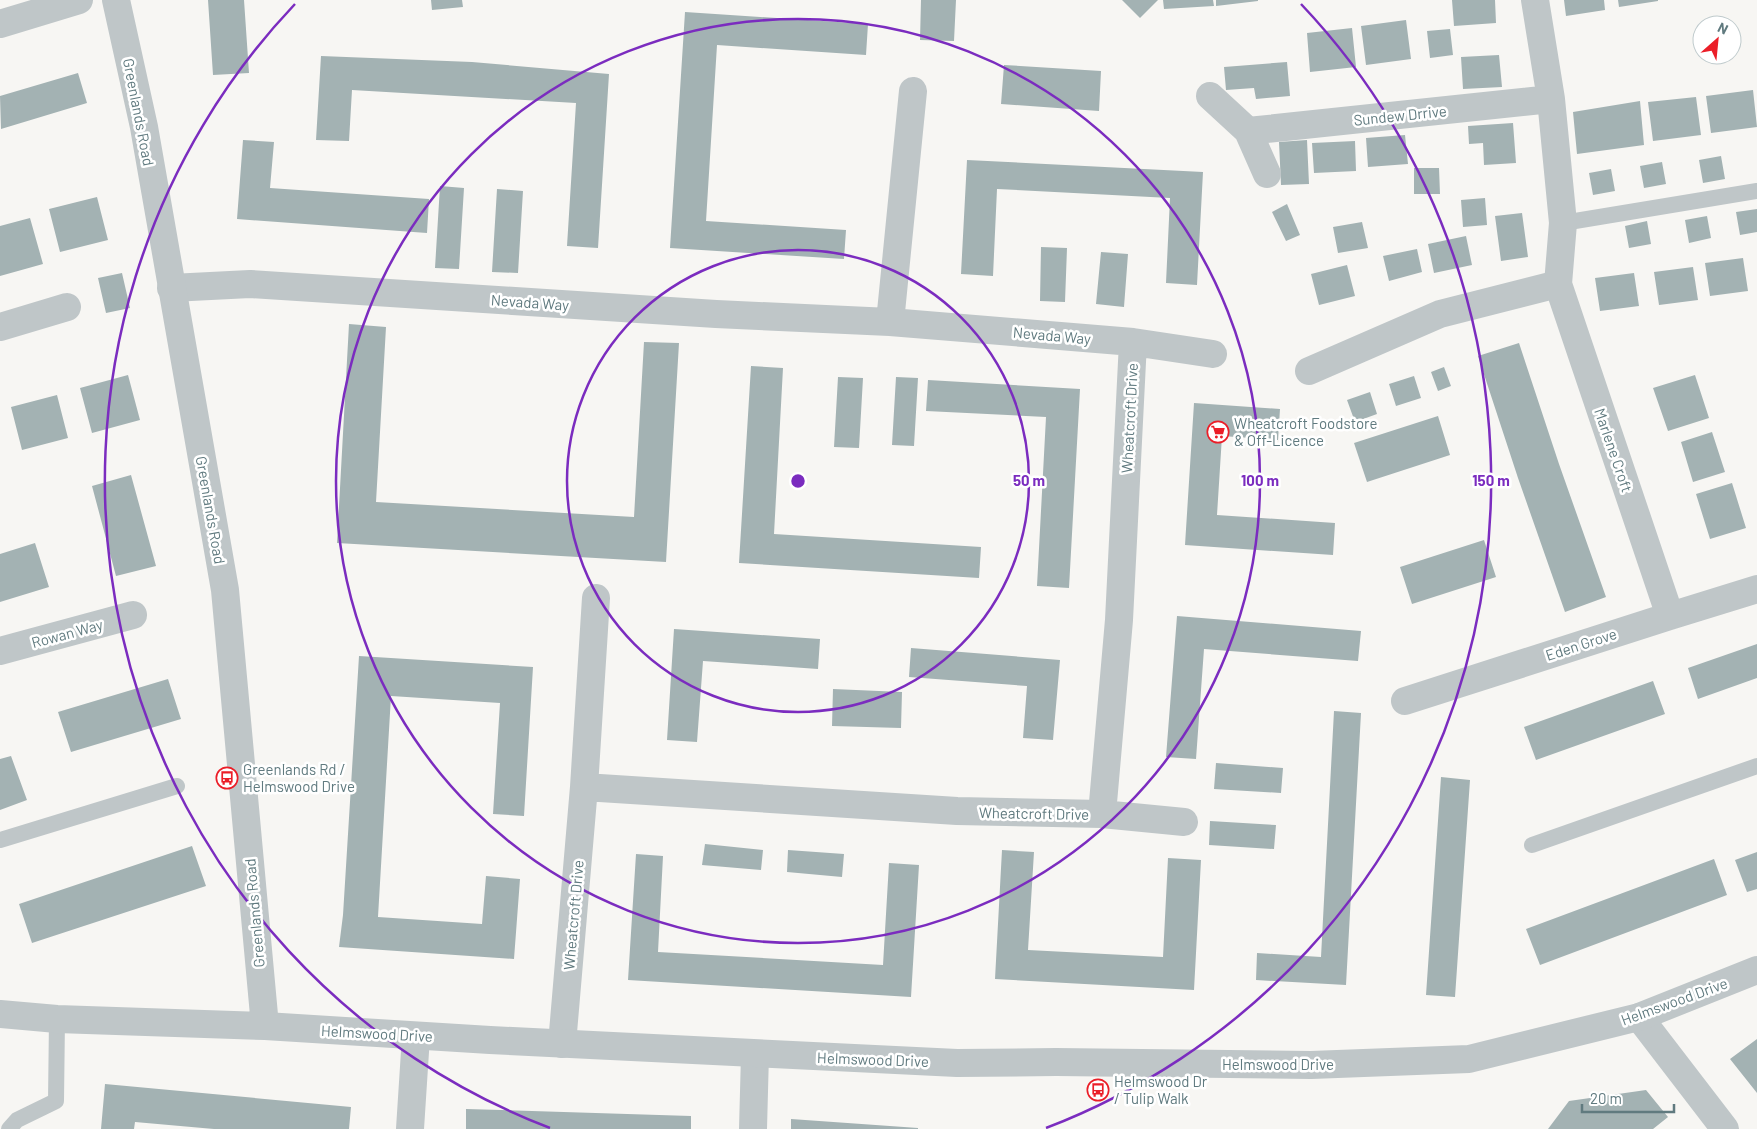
<svg xmlns="http://www.w3.org/2000/svg" width="1757" height="1129" font-family="Barlow,sans-serif">
<rect width="100%" height="100%" fill="#f7f6f3"/>
<path fill="#a3b2b3" d="M 208,0 L 244,0 L 249,73 L 213,75 Z
M 431,0 L 462,0 L 463,7 L 432,10 Z
M 921,0 L 956,0 L 954,41 L 920,40 Z
M 1122,0 L 1158,0 L 1140,18 Z
M 1163,0 L 1213,0 L 1214,6 L 1164,9 Z
M 1216,0 L 1258,0 L 1258,1 L 1216,6 Z
M 1452,0 L 1495,0 L 1496,23 L 1454,26 Z
M 1564,0 L 1604,0 L 1605,10 L 1566,16 Z
M 1618,0 L 1658,0 L 1658,1 L 1619,7 Z
M 685,12 L 868,24 L 866,55 L 717,45 L 706,221 L 846,230 L 844,259 L 670,248 Z
M 1406,20 L 1411,59 L 1366,65 L 1361,26 Z
M 1352,28 L 1356,67 L 1310,72 L 1307,33 Z
M 1450,29 L 1453,55 L 1430,58 L 1427,31 Z
M 1499,55 L 1502,87 L 1463,89 L 1461,57 Z
M 321,56 L 472,62 L 609,74 L 598,248 L 567,246 L 576,103 L 352,90 L 349,141 L 316,140 Z
M 1287,62 L 1290,96 L 1256,99 L 1254,88 L 1226,90 L 1224,67 Z
M 1004,65 L 1101,71 L 1099,111 L 1001,104 Z
M 78,73 L 87,103 L 1,129 L 0,96 Z
M 1753,90 L 1757,127 L 1711,133 L 1706,96 Z
M 1696,97 L 1701,135 L 1653,141 L 1648,102 Z
M 1640,101 L 1644,145 L 1577,154 L 1573,112 Z
M 1513,123 L 1516,163 L 1484,165 L 1483,143 L 1469,144 L 1468,126 Z
M 1405,135 L 1408,164 L 1368,167 L 1366,138 Z
M 243,140 L 274,142 L 270,188 L 429,199 L 427,233 L 237,219 Z
M 1307,140 L 1309,184 L 1281,185 L 1279,142 Z
M 1355,141 L 1356,171 L 1314,173 L 1312,143 Z
M 1721,156 L 1725,179 L 1703,183 L 1699,160 Z
M 967,160 L 1203,172 L 1197,285 L 1166,283 L 1170,198 L 997,189 L 993,276 L 961,274 Z
M 1662,162 L 1666,184 L 1644,188 L 1640,166 Z
M 1414,168 L 1439,168 L 1440,194 L 1414,194 Z
M 1611,169 L 1615,191 L 1593,195 L 1589,173 Z
M 440,186 L 464,188 L 459,269 L 435,268 Z
M 497,189 L 523,191 L 518,273 L 492,272 Z
M 97,197 L 108,240 L 60,252 L 49,209 Z
M 1485,198 L 1487,225 L 1463,227 L 1461,200 Z
M 1287,204 L 1300,235 L 1286,241 L 1272,212 Z
M 1757,209 L 1757,232 L 1740,235 L 1736,212 Z
M 1522,213 L 1528,257 L 1501,261 L 1495,216 Z
M 1707,216 L 1711,238 L 1689,243 L 1685,220 Z
M 30,218 L 43,264 L 0,276 L 0,226 Z
M 1647,221 L 1651,244 L 1629,248 L 1625,226 Z
M 1362,222 L 1368,248 L 1338,253 L 1333,227 Z
M 1466,236 L 1472,265 L 1434,273 L 1428,244 Z
M 1041,247 L 1067,248 L 1065,302 L 1040,301 Z
M 1417,249 L 1422,272 L 1389,281 L 1383,256 Z
M 1101,252 L 1128,254 L 1124,307 L 1096,304 Z
M 1743,258 L 1748,291 L 1710,296 L 1705,263 Z
M 1347,265 L 1355,296 L 1319,305 L 1311,274 Z
M 1693,267 L 1698,300 L 1659,305 L 1654,272 Z
M 122,273 L 130,308 L 106,313 L 98,278 Z
M 1634,273 L 1639,306 L 1600,311 L 1595,278 Z
M 349,324 L 386,327 L 376,502 L 634,517 L 644,342 L 679,343 L 666,562 L 337,543 Z
M 1519,343 L 1559,464 L 1606,597 L 1565,612 L 1518,478 L 1478,356 Z
M 751,366 L 783,368 L 774,534 L 981,547 L 979,578 L 739,563 Z
M 1444,367 L 1451,386 L 1438,391 L 1431,372 Z
M 128,375 L 140,420 L 92,433 L 80,388 Z
M 1695,375 L 1709,418 L 1668,431 L 1653,388 Z
M 1414,376 L 1421,398 L 1396,406 L 1389,384 Z
M 838,377 L 863,378 L 859,448 L 834,447 Z
M 896,377 L 918,378 L 914,446 L 892,445 Z
M 928,380 L 1080,389 L 1069,588 L 1037,586 L 1046,417 L 926,411 Z
M 1370,392 L 1377,414 L 1355,422 L 1347,400 Z
M 57,395 L 68,438 L 22,450 L 11,407 Z
M 1194,403 L 1280,409 L 1278,440 L 1222,436 L 1217,515 L 1335,523 L 1333,555 L 1185,545 Z
M 1438,416 L 1450,455 L 1367,482 L 1354,443 Z
M 1712,432 L 1725,472 L 1693,482 L 1681,442 Z
M 131,475 L 156,566 L 116,576 L 92,486 Z
M 1732,483 L 1746,528 L 1710,539 L 1696,494 Z
M 1484,540 L 1496,577 L 1412,604 L 1400,567 Z
M 35,543 L 49,587 L 0,602 L 0,554 Z
M 1177,616 L 1361,631 L 1358,661 L 1204,649 L 1196,759 L 1166,757 Z
M 674,629 L 820,639 L 818,669 L 703,661 L 697,742 L 667,740 Z
M 1757,644 L 1757,678 L 1698,699 L 1688,668 Z
M 911,648 L 1060,660 L 1053,740 L 1023,738 L 1027,686 L 909,677 Z
M 359,656 L 533,667 L 524,816 L 493,814 L 500,703 L 391,696 L 378,917 L 482,924 L 486,876 L 520,879 L 514,959 L 339,947 L 343,915 Z
M 168,679 L 181,719 L 71,752 L 58,712 Z
M 1653,681 L 1665,714 L 1536,760 L 1524,727 Z
M 833,689 L 902,692 L 901,728 L 832,726 Z
M 1334,711 L 1361,713 L 1346,985 L 1256,980 L 1257,953 L 1321,957 Z
M 11,756 L 27,800 L 0,810 L 0,759 Z
M 1216,763 L 1283,768 L 1281,793 L 1214,789 Z
M 1441,777 L 1470,780 L 1455,997 L 1426,995 Z
M 1210,821 L 1276,825 L 1274,849 L 1209,845 Z
M 705,844 L 763,850 L 761,870 L 702,865 Z
M 192,846 L 206,886 L 32,943 L 19,904 Z
M 788,850 L 844,854 L 842,877 L 787,872 Z
M 1002,850 L 1034,852 L 1028,950 L 1163,957 L 1168,858 L 1201,860 L 1194,990 L 995,979 Z
M 1757,852 L 1757,889 L 1747,892 L 1735,860 Z
M 636,854 L 663,856 L 658,952 L 883,965 L 889,863 L 919,865 L 911,997 L 628,980 Z
M 1714,859 L 1727,895 L 1540,965 L 1526,929 Z
M 1757,1039 L 1757,1093 L 1730,1059 Z
M 105,1084 L 351,1107 L 349,1129 L 214,1129 L 135,1122 L 134,1129 L 101,1129 Z
M 1646,1090 L 1668,1117 L 1653,1129 L 1548,1129 L 1569,1101 Z
M 466,1109 L 691,1116 L 691,1129 L 466,1129 Z
M 791,1119 L 918,1128 L 918,1129 L 791,1129 Z"/>
<g fill="none" stroke-linecap="round" stroke-linejoin="round">
<path stroke="#bfc6c8" stroke-width="16" d="M 1563,223 L 1757,191
M 0,840 L 177,786
M 1532,845 L 1757,766
M 9,1129 L 17,1120 L 56,1101 L 57,1019"/>
<path stroke="#bfc6c8" stroke-width="28" d="M 1535,0 L 1551,99 L 1563,223 L 1558,284 L 1670,616
M 0,24 L 79,0
M 1210,96 L 1248,131 L 1267,174
M 1248,131 L 1551,99
M 171,288 L 250,284 L 716,314 L 890,322 L 1133,342 L 1213,354
M 890,322 L 913,91
M 0,327 L 67,307
M 1309,371 L 1440,314 L 1558,284
M 0,651 L 133,615
M 1405,701 L 1670,616 L 1757,589
M 584,787 L 596,598
M 1102,814 L 1184,822
M 1639,1017 L 1725,1129
M 562,1044 L 584,787 L 957,811 L 1102,814 L 1119,620 L 1133,342
M 410,1129 L 416,1036
M 753,1129 L 755,1054"/>
<path stroke="#bfc6c8" stroke-width="28" d="M 116,0 L 144,127 L 225,590 L 265,1026
M 0,1014 L 57,1019 L 265,1026 L 490,1040 L 957,1063 L 1056,1062 L 1311,1065 L 1469,1059 L 1639,1017 L 1757,970"/>
</g>
<g fill="none" stroke="#7b2cbf" stroke-width="2.5">
<circle cx="798" cy="481" r="231"/>
<circle cx="798" cy="481" r="462"/>
<path d="M550 1128A693 693 0 0 1 295 4M1301 4A693 693 0 0 1 1046 1128"/>
</g>
<defs>
<g id="supermarket-ring" transform="scale(1.125)"><circle r="9.5" fill="#fff" stroke="#eb1e28" stroke-width="1.5"/><path d="M-6-5.5h2.5l.6 2H6L4.5 2H-2.5L-4.4-4H-6ZM-1.5 3.2a1.3 1.3 0 1 0 .1 0ZM3 3.2a1.3 1.3 0 1 0 .1 0Z" fill="#eb1e28"/></g>
<g id="bus-ring" transform="scale(1.125)"><circle r="9.5" fill="#fff" stroke="#eb1e28" stroke-width="1.5"/><path d="M-5-6H5V4H4V6H2V4H-2V6H-4V4H-5ZM-3.5-4V0h7V-4ZM-3.5 1.2v1.5H-2V1.2ZM2 1.2v1.5H3.5V1.2Z" fill="#eb1e28"/></g>
</defs>
<g fill-rule="evenodd">
<use href="#supermarket-ring" x="1218" y="432"/>
<use href="#bus-ring" x="227" y="778"/>
<use href="#bus-ring" x="1098" y="1090"/>
</g>
<g text-anchor="middle" dominant-baseline="central" stroke-width="5" stroke-linejoin="round" paint-order="stroke">
<g font-size="15" fill="#607a7f" stroke="#fff">
<text transform="translate(139 112) rotate(79)">Greenlands Road</text>
<text transform="translate(1400 115) rotate(-6)">Sundew Drrive</text>
<text transform="translate(530 302) rotate(4)">Nevada Way</text>
<text transform="translate(1052 335) rotate(5)">Nevada Way</text>
<text transform="translate(1129 418) rotate(-87)">Wheatcroft Drive</text>
<text transform="translate(1614 450) rotate(71)">Marlene Croft</text>
<text transform="translate(211 510) rotate(80)">Greenlands Road</text>
<text transform="translate(67 633) rotate(-15)">Rowan Way</text>
<text transform="translate(1581 644) rotate(-18)">Eden Grove</text>
<text transform="translate(1034 813) rotate(1)">Wheatcroft Drive</text>
<text transform="translate(254 913) rotate(-95)">Greenlands Road</text>
<text transform="translate(573 915) rotate(-85)">Wheatcroft Drive</text>
<text transform="translate(1674 1001) rotate(-20)">Helmswood Drive</text>
<text transform="translate(377 1033) rotate(3)">Helmswood Drive</text>
<text transform="translate(873 1059) rotate(2)">Helmswood Drive</text>
<text x="1278" y="1064">Helmswood Drive</text>
</g>
<g font-size="15" fill="#607a7f" stroke="#fff" text-anchor="start">
<text x="1234" y="423">Wheatcroft Foodstore<tspan x="1234" dy="17">&amp; Off-Licence</tspan></text>
<text x="243" y="769">Greenlands Rd /<tspan x="243" dy="17">Helmswood Drive</tspan></text>
<text x="1114" y="1081">Helmswood Dr<tspan x="1114" dy="17">/ Tulip Walk</tspan></text>
</g>
</g>
<circle cx="798" cy="481" r="8" fill="#7b2cbf" stroke="#fff" stroke-width="2.5"/>
<g font-size="15" text-anchor="middle" font-weight="bold" fill="#7b2cbf" stroke="#fff" stroke-width="5" stroke-linejoin="round" paint-order="stroke">
<text x="1029" y="486">50 m</text>
<text x="1260" y="486">100 m</text>
<text x="1491" y="486">150 m</text>
</g>
<g transform="translate(1717 40) rotate(27)"><circle r="24" fill="#ffffff" stroke="#bfcacc"/>
<path d="M0-4L9 19L0 12L-9 19Z" fill="#eb1e28"/>
<text y="-8" font-size="14" font-weight="bold" text-anchor="middle" fill="#607a7f">N</text>
</g>
<path d="M1582 1104v8h92v-8" fill="none" stroke="#607a7f" stroke-width="2.5"/>
<text x="1590" y="1104" font-size="15" fill="#607a7f" stroke="#ffffff" stroke-width="4" paint-order="stroke">20 m</text>
</svg>
